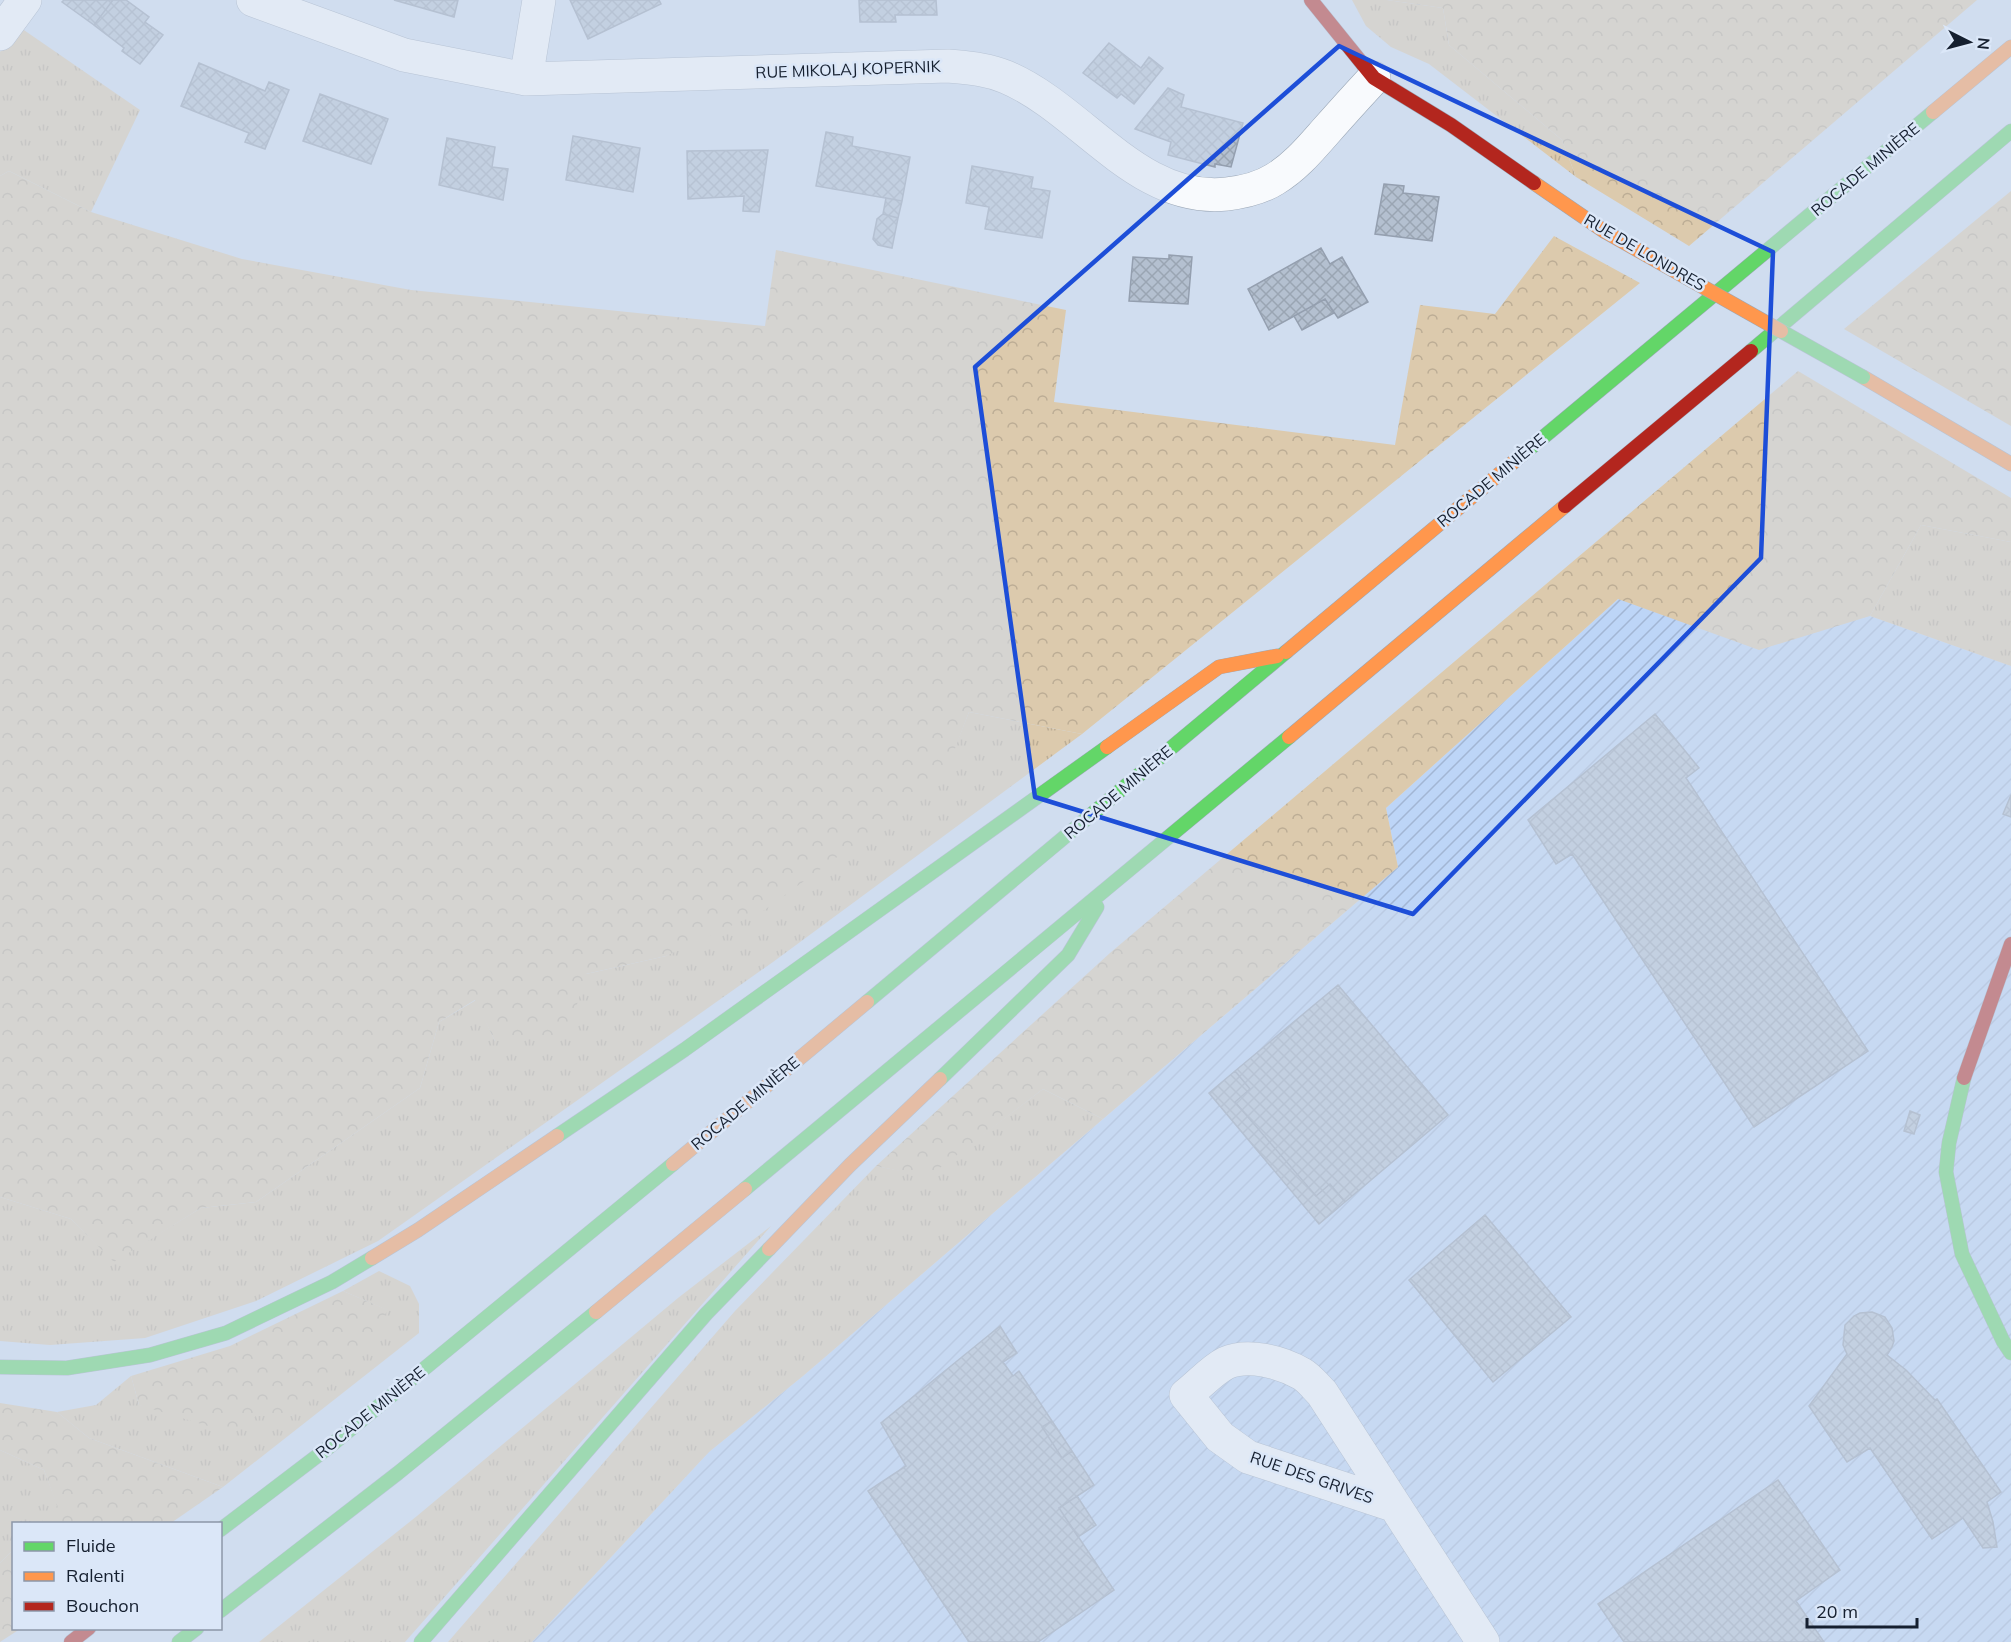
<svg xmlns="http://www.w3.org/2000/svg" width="2011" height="1642" font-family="Mulish,sans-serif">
<defs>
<pattern id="industrial-furrows" width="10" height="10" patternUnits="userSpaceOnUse" patternTransform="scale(1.5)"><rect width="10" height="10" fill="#bdd5f7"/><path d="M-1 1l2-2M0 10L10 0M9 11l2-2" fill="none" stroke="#a2b6d4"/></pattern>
<pattern id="grass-tufts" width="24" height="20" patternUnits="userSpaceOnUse" patternTransform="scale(1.5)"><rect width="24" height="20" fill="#dccaad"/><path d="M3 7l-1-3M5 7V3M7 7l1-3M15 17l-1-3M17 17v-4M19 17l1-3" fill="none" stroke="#bcad95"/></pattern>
<pattern id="forest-crowns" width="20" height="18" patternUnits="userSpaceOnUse" patternTransform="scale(1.5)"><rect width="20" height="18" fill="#dccaad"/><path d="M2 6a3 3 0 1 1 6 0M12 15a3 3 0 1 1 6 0" fill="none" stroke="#bcad95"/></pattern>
<pattern id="building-cross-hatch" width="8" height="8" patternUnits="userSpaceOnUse" patternTransform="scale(1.5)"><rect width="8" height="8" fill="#b4c0d0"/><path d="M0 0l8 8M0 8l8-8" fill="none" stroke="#9aa5b3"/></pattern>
</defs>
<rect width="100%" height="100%" fill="#d0ddef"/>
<path fill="url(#industrial-furrows)" d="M 1676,547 L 2011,666 L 2011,1642 L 532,1642 L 709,1452 L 803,1376 L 1398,867 L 1386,808 Z"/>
<path fill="url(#grass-tufts)" d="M 1352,0 L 1387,0 L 1443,8 L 1449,45 L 1562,140 L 1576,177 L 1429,64 L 1391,47 L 1366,26 Z
M 18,26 L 140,110 L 91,212 L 9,171 L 0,176 L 0,52 Z
M 1921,525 L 2011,542 L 2011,666 L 1870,616 Z
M 969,712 L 1082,734 L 773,962 L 378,1241 L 256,1301 L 145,1338 L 50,1345 L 0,1341 L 0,1197 L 71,1219 L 114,1261 L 201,1208 L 256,1202 L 420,1088 L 439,1022 L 476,1000 L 495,1041 L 586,974 L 666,956 L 942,780 Z
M 1043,1089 L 1103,1119 L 803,1376 L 709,1452 L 532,1642 L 448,1642 L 735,1311 L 876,1166 L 928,1176 Z
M 771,1226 L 405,1642 L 259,1642 L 417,1516 L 678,1298 Z
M 379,1271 L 410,1286 L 419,1304 L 419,1333 L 223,1487 L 89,1438 L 57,1412 L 96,1405 L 131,1376 L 139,1405 L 256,1416 L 291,1416 L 387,1310 L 343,1291 Z
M 0,1450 L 44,1470 L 58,1507 L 40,1523 L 14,1524 L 13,1550 L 0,1563 Z"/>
<path fill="url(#forest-crowns)" d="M 1387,0 L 1977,0 L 1689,246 L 1576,177 L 1562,140 L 1449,45 L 1443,8 Z
M 9,171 L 91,212 L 242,259 L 411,290 L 765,326 L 776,250 L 1066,310 L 1054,402 L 1395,445 L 1420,305 L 1495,314 L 1554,236 L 1640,283 L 1082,734 L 969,712 L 943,780 L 763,911 L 666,956 L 586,974 L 568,1035 L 495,1041 L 475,1000 L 439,1022 L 420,1088 L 256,1202 L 201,1208 L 114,1262 L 71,1219 L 0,1197 L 0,176 Z
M 2011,191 L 2011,426 L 1844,329 Z
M 1798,371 L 2011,498 L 2011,542 L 1921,525 L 1870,616 L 1759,650 L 1618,599 L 1386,808 L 1398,867 L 1103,1119 L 1043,1089 L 928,1177 L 876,1166 L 1110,953 Z
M 343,1291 L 388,1310 L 344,1374 L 291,1416 L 256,1416 L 231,1433 L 139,1405 L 131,1376 L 230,1346 Z
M 0,1403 L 57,1412 L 89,1438 L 223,1487 L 171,1523 L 40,1523 L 57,1506 L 44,1470 L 0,1450 Z
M 13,1550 L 14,1628 L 20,1629 L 0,1642 L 0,1563 Z"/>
<path fill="url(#building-cross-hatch)" stroke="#949faf" stroke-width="1.5" d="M 64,0 L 113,0 L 94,25 L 62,2 Z
M 113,0 L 126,0 L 149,17 L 145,22 L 163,35 L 140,64 L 122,51 L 124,48 L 94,25 Z
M 394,0 L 458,0 L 454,17 Z
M 570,0 L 659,0 L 661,4 L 588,39 Z
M 859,0 L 936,0 L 937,15 L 895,15 L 896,22 L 860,22 Z
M 1109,43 L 1141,68 L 1149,57 L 1163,68 L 1134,104 L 1121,94 L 1117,98 L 1083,73 Z
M 199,63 L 265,91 L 269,82 L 289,90 L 265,149 L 245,142 L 249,133 L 181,106 Z
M 1168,88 L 1184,95 L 1181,107 L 1243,123 L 1231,167 L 1215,164 L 1215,167 L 1168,155 L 1171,142 L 1135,129 Z
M 320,94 L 388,119 L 371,164 L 303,141 Z
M 826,132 L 853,137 L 852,146 L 910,157 L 902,201 L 816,186 Z
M 573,136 L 640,148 L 633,192 L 566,180 Z
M 447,138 L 495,147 L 492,167 L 508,169 L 503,200 L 439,185 Z
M 768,150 L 759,212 L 743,211 L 744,196 L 688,199 L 687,151 Z
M 972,166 L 1033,177 L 1031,188 L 1050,191 L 1042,238 L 985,229 L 989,207 L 966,203 Z
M 1384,184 L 1404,186 L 1403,193 L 1439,197 L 1432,241 L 1375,234 Z
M 886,198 L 902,201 L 898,218 L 883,214 Z
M 883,214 L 898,218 L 892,248 L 878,245 L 873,239 L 877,219 Z
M 1321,248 L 1330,264 L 1342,257 L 1368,302 L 1338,318 L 1325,299 L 1269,330 L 1248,289 Z
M 1169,255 L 1192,257 L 1188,304 L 1129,301 L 1133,257 L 1169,259 Z
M 1325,299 L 1334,313 L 1302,330 L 1294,316 Z
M 1655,714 L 1699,768 L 1686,778 L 1868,1051 L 1754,1127 L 1572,854 L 1556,864 L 1528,820 Z
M 2011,795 L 2011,817 L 2003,814 Z
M 1338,985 L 1448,1115 L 1345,1202 L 1330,1184 L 1316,1196 L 1235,1102 L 1250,1089 L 1235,1071 Z
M 1235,1071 L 1250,1089 L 1235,1102 L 1316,1196 L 1330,1184 L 1345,1202 L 1319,1224 L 1209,1093 Z
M 1910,1111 L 1920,1115 L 1914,1134 L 1904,1131 Z
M 1485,1215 L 1571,1317 L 1493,1382 L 1409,1280 Z
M 1872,1312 L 1885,1317 L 1892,1328 L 1894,1341 L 1892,1347 L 1887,1355 L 1906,1370 L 1935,1400 L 1937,1399 L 2001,1492 L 1987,1502 L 1993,1522 L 1997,1547 L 1983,1548 L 1963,1518 L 1932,1539 L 1870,1448 L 1847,1462 L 1809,1406 L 1847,1354 L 1843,1345 L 1845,1325 L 1854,1316 L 1860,1313 Z
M 1000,1326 L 1017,1353 L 1003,1362 L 1013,1376 L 1019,1371 L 1052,1421 L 1042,1427 L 1062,1458 L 1072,1451 L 1094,1485 L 1059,1508 L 1114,1590 L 1038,1642 L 969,1642 L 868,1491 L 906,1466 L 881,1423 Z
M 1052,1421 L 1072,1451 L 1062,1458 L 1042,1427 Z
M 1778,1480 L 1840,1570 L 1796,1601 L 1824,1642 L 1624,1642 L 1598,1604 Z
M 1077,1496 L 1096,1525 L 1078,1537 L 1059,1508 Z"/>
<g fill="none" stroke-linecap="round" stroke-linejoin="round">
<g stroke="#9ba7b6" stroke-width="34">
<path id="street" d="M 253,0 L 404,55 L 526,79 L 948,66 C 969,68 987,69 1006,77 C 1082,109 1138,204 1227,194 C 1244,192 1261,188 1275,179 C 1295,167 1310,149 1325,132 C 1341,114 1357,96 1374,78
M 0,34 L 25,0
M 526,79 L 539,0
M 1393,1505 L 1248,1457 L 1220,1437 L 1186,1395 C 1199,1385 1212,1370 1226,1363 C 1248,1353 1281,1362 1302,1374 C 1309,1378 1316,1387 1322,1393 L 1483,1642"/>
</g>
<g stroke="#9ba7b6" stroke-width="15">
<path id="fast" d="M 1751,351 L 2011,131
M 1522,455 L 1933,112
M 867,1002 L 1286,652
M 1964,1078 L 1949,1143 L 1946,1172 L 1962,1254 L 2003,1341 L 2011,1353
M 940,1079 L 1068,955 L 1097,907
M 557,1136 L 684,1050 L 1107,747
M 745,1189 L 1289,737
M 0,1367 L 67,1368 L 150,1355 L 226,1333 L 332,1282 L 372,1258
M 220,1530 L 329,1447 L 673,1164
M 220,1611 L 398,1473 L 596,1312
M 179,1642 L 197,1628
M 421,1642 L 706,1314 L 769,1249"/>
</g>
<g stroke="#9ba7b6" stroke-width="15">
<path id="slow" d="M 1933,112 L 2011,47
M 1534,183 L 1604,231
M 1863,377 L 2011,464
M 1286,652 L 1522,455
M 1289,737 L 1565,506
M 1107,747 L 1219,667 L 1277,656
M 673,1164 L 867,1002
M 769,1249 L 850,1165 L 940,1079
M 372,1258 L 418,1230 L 557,1136
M 596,1312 L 745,1189"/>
</g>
<g stroke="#9ba7b6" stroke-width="15">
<path id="jam" d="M 1311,0 L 1374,78 L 1451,125 L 1534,183
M 1565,506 L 1751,351
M 1964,1078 L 2011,944
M 71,1642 L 89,1628"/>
</g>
<use href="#street" stroke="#f8fafd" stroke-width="33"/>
<use href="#fast" stroke="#63d668" stroke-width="14"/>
<use href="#slow" stroke="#ff974d" stroke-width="14"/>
<use href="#jam" stroke="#b3261e" stroke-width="14"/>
<g stroke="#9ba7b6" stroke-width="15" stroke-linecap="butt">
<path id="fast-bridge" d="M 1781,331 L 1863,377"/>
</g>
<g stroke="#9ba7b6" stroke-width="15" stroke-linecap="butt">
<path id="slow-bridge" d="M 1604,231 L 1781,331"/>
</g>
<use href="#fast-bridge" stroke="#63d668" stroke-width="14"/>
<use href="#slow-bridge" stroke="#ff974d" stroke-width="14"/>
</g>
<path d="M0 0H2011V1642H0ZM 1339,46 L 1773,252 L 1761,558 L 1413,914 L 1035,797 L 975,367 Z" fill="#d0ddef" fill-opacity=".55" fill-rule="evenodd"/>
<path fill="none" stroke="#1d4ed8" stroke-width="4.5" stroke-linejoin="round" d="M 1339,46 L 1773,252 L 1761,558 L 1413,914 L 1035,797 L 975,367 Z"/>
<g text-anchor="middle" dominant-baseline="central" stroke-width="5" stroke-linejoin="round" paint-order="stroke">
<g font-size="16" fill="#151f2f" stroke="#dbe7f8">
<text transform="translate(848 69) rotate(-2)">RUE MIKOLAJ KOPERNIK</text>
<text transform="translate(1865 169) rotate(-40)">ROCADE MINIÈRE</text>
<text transform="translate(1645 252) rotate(30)">RUE DE LONDRES</text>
<text transform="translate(1491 480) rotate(-40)">ROCADE MINIÈRE</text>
<text transform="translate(1118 792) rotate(-40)">ROCADE MINIÈRE</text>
<text transform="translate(745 1103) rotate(-40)">ROCADE MINIÈRE</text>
<text transform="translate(370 1412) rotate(-39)">ROCADE MINIÈRE</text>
<text transform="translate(1312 1477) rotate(19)">RUE DES GRIVES</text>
</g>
</g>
<rect x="12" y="1522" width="210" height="108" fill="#dbe7f8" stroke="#8c97a8" stroke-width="1.5"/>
<rect x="24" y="1542" width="30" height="9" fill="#63d668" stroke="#8c97a8" stroke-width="1.5"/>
<text x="66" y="1552" font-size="18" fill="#151f2f">Fluide</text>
<rect x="24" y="1572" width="30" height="9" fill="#ff974d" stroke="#8c97a8" stroke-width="1.5"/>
<text x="66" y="1582" font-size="18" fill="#151f2f">Ralenti</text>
<rect x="24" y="1602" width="30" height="9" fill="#b3261e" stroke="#8c97a8" stroke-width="1.5"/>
<text x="66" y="1612" font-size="18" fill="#151f2f">Bouchon</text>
<g transform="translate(1969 42) rotate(96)" stroke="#dbe7f8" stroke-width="4.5" paint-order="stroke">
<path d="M0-4.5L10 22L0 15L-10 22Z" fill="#151f2f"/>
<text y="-9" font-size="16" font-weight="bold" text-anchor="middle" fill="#151f2f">N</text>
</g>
<path d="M1807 1618v9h110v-9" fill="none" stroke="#151f2f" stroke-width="3"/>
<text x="1816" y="1618" font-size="18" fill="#151f2f" stroke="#dbe7f8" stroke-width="4.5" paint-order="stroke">20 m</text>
</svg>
